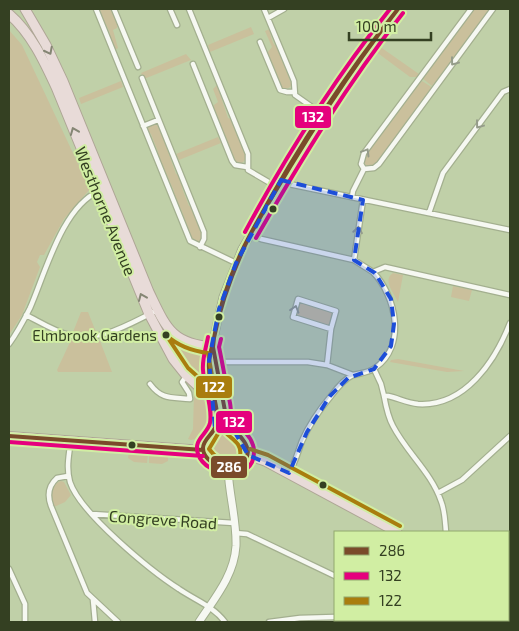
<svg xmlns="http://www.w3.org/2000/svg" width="519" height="631" font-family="'Exo 2',sans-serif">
<rect width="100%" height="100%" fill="#c0d0a8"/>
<path fill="#cac09c" d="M 98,9 L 112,9 L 118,24 L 117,28 L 113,30 L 118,48 L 115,50 L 109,36 L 110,33 Z
M 473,9 L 492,9 L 436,84 L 434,83 L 432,86 L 422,78 Z
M 251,27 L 254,34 L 210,52 L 208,45 Z
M 270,29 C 270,34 272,44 277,47 L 291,83 L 291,86 C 287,90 283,90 280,86 L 267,53 L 272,47 L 265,31 Z
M 9,30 L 22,45 L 90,189 L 64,219 L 44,255 L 40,255 L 37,262 L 40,267 L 22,315 L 9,335 Z
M 379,46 L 419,74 L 417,77 L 410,77 L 375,51 Z
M 186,54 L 191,60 L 144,79 L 141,73 Z
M 121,81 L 123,87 L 81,104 L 79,98 Z
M 422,81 L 433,88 L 378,162 L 371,167 L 366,166 L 364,161 L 366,155 L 419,83 L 420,83 Z
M 217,85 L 228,118 L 231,119 L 245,154 L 245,160 L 242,163 L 237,163 L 234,160 L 213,109 L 214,105 L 218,102 L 213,89 Z
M 153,124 L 159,126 L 176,174 L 179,175 L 183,186 L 182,188 L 189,206 L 192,207 L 202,232 L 202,238 L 199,241 L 195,241 L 191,238 L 181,209 L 179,207 L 173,193 L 174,191 L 157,154 L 158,152 L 151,134 L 147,130 L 148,126 Z
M 218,137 L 221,143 L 179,160 L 176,154 Z
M 393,273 L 403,275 L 398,302 C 394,293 382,280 393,273 Z
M 453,286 L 472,290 L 469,301 L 451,297 Z
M 302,303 L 332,312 L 333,314 L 331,324 L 328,326 L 297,317 L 296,314 L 298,305 Z
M 81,312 L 88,312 L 96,332 L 73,332 Z
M 161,324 C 171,341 185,348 205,350 L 208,389 C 185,373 172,350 157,326 Z
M 71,340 L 100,341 L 112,372 L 58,372 L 57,370 Z
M 398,359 L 464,371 L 447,372 L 390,362 L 391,360 Z
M 196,392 C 204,399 214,412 209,424 C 208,428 204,431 201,434 C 198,437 196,439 191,440 L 188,439 L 193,429 L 194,393 Z
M 225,431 L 229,433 L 242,451 L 241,458 C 238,460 234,465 230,464 C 223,464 211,456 208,451 C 208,443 217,433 225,431 Z
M 129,452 L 148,454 L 147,463 L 134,462 L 128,458 Z
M 149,454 L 168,455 L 168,461 L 162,464 L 149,463 Z
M 61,481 L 64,482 L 71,495 L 65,502 L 54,507 C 51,496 49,485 61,481 Z"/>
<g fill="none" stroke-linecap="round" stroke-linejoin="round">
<g stroke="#a3af8f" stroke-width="7">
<path id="street" d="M 96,9 L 190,241 L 236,263
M 114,9 L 138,67
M 170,9 L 177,25
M 189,9 L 248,154 L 248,170 L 277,187
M 264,9 L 294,81 L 295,95 L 322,114
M 471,9 L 364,153 L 361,164 L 364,169 L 374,168 L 379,164 L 493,9
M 268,18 L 284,9
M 260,42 L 280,90 L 287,92 L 294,92
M 193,64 L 232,161 L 235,165 L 247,167
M 142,78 L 204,232 L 204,239 L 200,247
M 143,126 L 158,120
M 281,180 L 289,184 L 510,230
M 352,197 L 353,191 L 364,169
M 429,213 L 443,173 L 503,92 L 510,89
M 250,235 L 261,239 L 354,260 L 373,272 L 385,267 L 510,295
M 354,260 L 363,200
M 26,315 C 40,322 54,331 69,335 C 101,343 130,323 158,310
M 9,344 C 17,333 24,320 30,308 C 45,274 62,207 99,191
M 217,362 L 308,362 L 327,365 L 353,375
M 327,365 L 331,329 L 336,311 L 298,299 L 293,317 L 331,329
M 374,369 L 381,384 L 384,396 L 388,396 C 398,398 407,403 418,404 C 465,407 495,361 510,323
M 150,384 C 162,400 171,397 190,399 L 189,393 L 182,382 L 187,375
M 384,396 C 386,407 388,417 393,426 C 407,453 431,472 441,501 C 445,511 445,522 446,532
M 71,440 C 69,454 66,468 70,482 C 80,513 151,571 179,589 C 195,600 213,606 225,622
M 289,473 C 295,463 298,452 302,441 C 309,425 320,409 331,396 C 337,388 344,379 353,375 C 361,373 368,373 375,368 C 407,346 396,296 373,272
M 68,476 L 57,478 C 48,486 47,495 51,506 L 87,593 L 118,622
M 438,493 L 462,480 L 510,436
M 92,514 L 234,523
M 235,533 L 247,534 L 335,576
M 508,556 L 510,553
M 9,569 L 25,604 L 25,622
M 93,600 L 95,622
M 362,620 L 364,622
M 420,620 L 425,622
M 269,622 L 300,618 L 335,617"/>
</g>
<g stroke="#a3af8f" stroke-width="9">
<path id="secondary" d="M 214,401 L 209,360 L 223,297 L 242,249 L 322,114 L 371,43 L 398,9
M 199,622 C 214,599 234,576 236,546 C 237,521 229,495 228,469"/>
</g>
<g stroke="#aea696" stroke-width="10">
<path id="primary" d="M 9,436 L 203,450"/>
</g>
<g stroke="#aea696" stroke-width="11">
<path id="highway" d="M 25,9 L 46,45 L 63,81 L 149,292 C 166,327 171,344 213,347 L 228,427
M 9,14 C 31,33 44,61 56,87 L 149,314 L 173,359 L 185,374 L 214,401 L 216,416 L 215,429
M 224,426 C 241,430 257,454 238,467 C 227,474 201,461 203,447 C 203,441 207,438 211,434 C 215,429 218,427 224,426 Z
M 248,455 L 265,461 L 397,532
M 508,592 L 510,594"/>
</g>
<use href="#street" stroke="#f6f8f2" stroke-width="4.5"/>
<use href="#secondary" stroke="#f6f8f2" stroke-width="7"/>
<use href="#primary" stroke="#ede7e3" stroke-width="8"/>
<use href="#highway" stroke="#e8dbd8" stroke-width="9"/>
<g stroke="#d1eea3" stroke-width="8">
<path id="bus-1" d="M 398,9 C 342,80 295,156 250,235 C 293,155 342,79 398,9 Z
M 214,338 L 213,347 L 228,427 C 239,433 254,448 245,460 C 235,475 203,465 203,448 C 203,439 214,434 216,425 C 220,406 209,387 209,368 C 208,358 212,348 214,338 Z
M 214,338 C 220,301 233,267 250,235
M 214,338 C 221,301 234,268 250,235
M 9,436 L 203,450"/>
</g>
<g stroke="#d1eea3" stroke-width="8">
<path id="bus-2" d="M 245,232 C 287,154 335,78 390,9
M 256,238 C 301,160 347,84 403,13
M 208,337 C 206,348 202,359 203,370 C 204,387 213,407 210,423 C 207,435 193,439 198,454 C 206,477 254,484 254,452 C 254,442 247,433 239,427 C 238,426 234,423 233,422 C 231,417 231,408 230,403 C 226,384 223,366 219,347 L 221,339
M 9,442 L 203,456"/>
</g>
<g stroke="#d1eea3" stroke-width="8">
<path id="bus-3" d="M 166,335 C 178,346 192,351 208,353 L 215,392 L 188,368 Z
M 222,427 C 226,438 243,440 240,456 L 232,463 C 223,463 214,456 209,449 Z
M 250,449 L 268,455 L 400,526"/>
</g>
<use href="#bus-1" stroke="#7a4b2a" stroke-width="4"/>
<use href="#bus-2" stroke="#e5007d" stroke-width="4"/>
<use href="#bus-3" stroke="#a97d0e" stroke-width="4"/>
</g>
<defs><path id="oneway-chevron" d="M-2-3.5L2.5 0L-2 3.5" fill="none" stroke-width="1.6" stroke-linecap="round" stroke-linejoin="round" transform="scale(1.25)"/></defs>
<g stroke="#858674">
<use href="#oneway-chevron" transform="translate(49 51) rotate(63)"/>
<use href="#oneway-chevron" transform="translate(74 131) rotate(-112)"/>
<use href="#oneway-chevron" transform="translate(142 297) rotate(-113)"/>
</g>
<g stroke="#959c8a">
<use href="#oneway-chevron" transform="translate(454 62) rotate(127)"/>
<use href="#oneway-chevron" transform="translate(479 125) rotate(127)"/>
<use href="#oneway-chevron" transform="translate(366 152) rotate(-59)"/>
<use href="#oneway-chevron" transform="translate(358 230) rotate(-81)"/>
<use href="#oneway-chevron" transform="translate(295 309) rotate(-73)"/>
</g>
<path fill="#1d4ed8" fill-opacity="0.2" stroke="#1d4ed8" stroke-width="4" stroke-dasharray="10 6" stroke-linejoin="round" d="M 281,180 L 363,200 L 354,260 L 375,273 L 391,299 L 394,324 L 391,346 L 374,369 L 348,378 L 330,396 L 307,432 L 289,473 L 248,455 L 233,429 L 215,429 L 209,360 L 219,309 L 236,263 Z"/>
<g fill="#344022" stroke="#d1eea3" stroke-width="2">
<circle cx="273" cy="209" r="4.5"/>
<circle cx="219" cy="317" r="4.5"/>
<circle cx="166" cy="335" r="4.5"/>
<circle cx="132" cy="445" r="4.5"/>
<circle cx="323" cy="485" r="4.5"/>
</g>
<g text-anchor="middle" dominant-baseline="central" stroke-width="4" stroke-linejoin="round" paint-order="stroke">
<g font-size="15" fill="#344022" stroke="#d1eea3" text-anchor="end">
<text x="157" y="335">Elmbrook Gardens</text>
</g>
<g font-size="16" fill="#344022" stroke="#d1eea3">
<text transform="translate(106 211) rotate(68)">Westhorne Avenue</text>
<text transform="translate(163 519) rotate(4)">Congreve Road</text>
</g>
</g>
<g stroke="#d1eea3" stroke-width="2">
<rect x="294" y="105" width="38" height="24" rx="5" fill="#e5007d"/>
<rect x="195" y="375" width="38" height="24" rx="5" fill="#a97d0e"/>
<rect x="215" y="410" width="38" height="24" rx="5" fill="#e5007d"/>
<rect x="210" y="455" width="38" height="24" rx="5" fill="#7a4b2a"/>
</g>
<g font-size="14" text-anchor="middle" font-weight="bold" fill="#fff">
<text x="313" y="122">132</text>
<text x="214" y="392">122</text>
<text x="234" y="427">132</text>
<text x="229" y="472">286</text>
</g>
<rect width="519" height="631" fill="none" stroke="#344022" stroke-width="20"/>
<rect x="334" y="531" width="175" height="90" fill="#d1eea3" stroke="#92a86f"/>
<rect x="344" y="547" width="25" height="8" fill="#7a4b2a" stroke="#92a86f"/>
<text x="379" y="556" font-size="15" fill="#344022">286</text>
<rect x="344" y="572" width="25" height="8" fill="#e5007d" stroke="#92a86f"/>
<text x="379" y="581" font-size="15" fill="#344022">132</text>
<rect x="344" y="597" width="25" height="8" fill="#a97d0e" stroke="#92a86f"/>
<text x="379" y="606" font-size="15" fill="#344022">122</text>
<path d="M349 32v8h82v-8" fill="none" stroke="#344022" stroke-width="2.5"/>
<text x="356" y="32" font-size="15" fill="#344022" stroke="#d1eea3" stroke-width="4" paint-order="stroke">100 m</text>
</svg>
